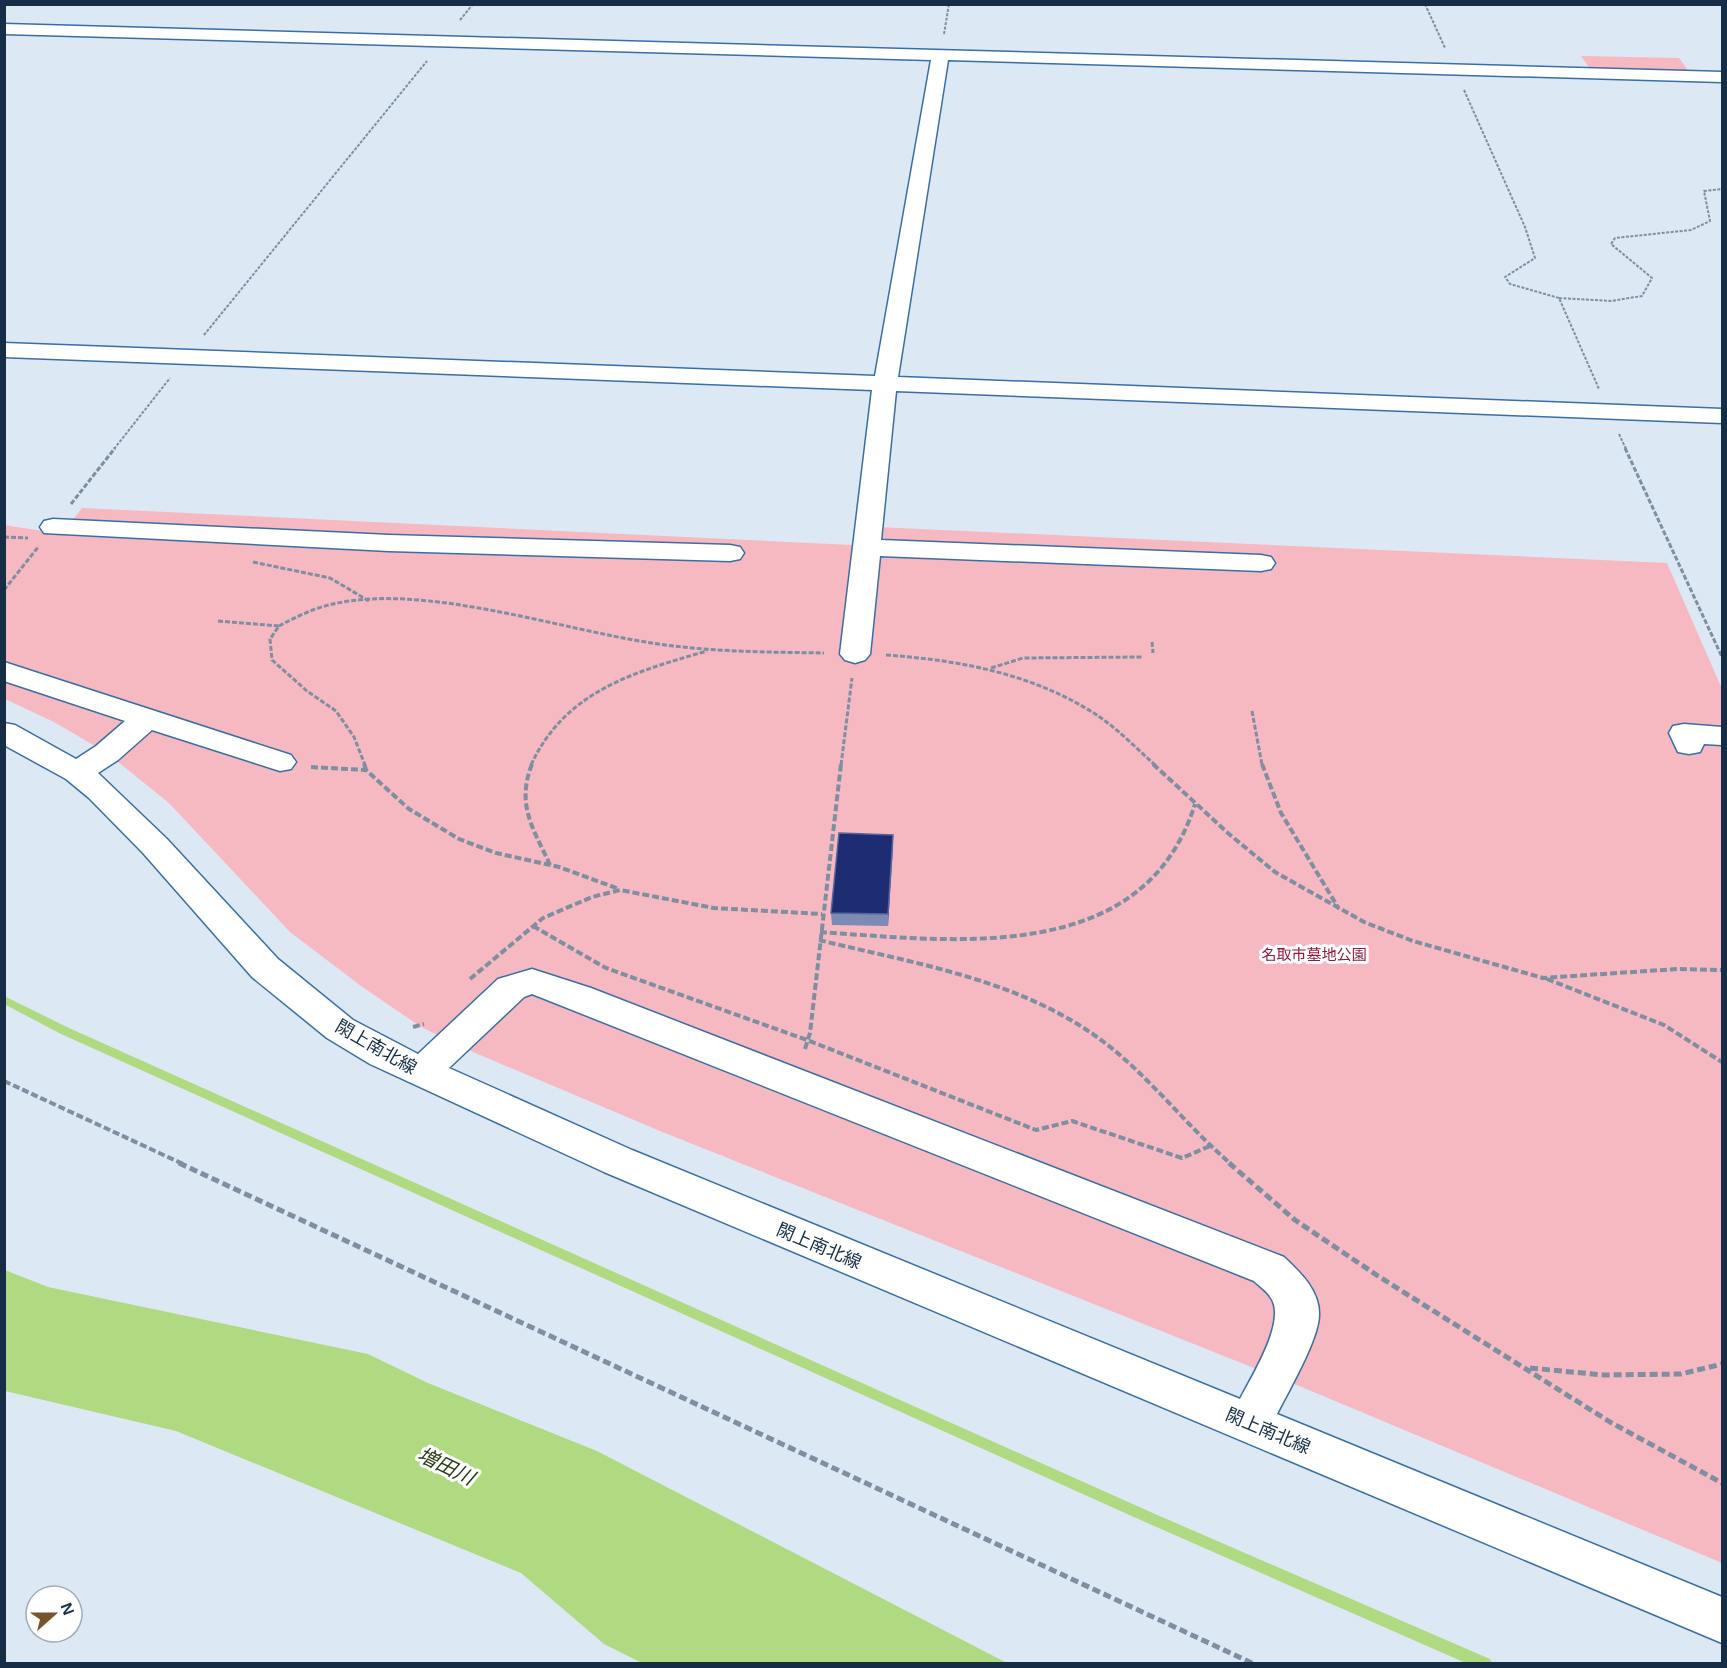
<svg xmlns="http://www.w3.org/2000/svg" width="1727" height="1668" font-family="Arial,'Noto Sans JP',sans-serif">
<rect width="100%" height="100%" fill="#dde8f5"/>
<path fill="#f6b8c1" d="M 1581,56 L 1679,58 L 1690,73 L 1591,70 Z
M 82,508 L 852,545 L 855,526 L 1667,563 L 1722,689 L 1722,1563 L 1304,1388 L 660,1131 L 473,1052 L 421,1027 L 361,986 L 290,932 L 169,803 L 107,753 L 54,722 L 5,699 L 4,525 L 62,534 Z"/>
<path fill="#b0da81" d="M 5,1270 L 48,1287 L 368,1354 L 428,1383 L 597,1451 L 1007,1663 L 642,1663 L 604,1644 L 521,1573 L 176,1431 L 5,1391 Z"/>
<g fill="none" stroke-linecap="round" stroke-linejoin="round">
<path fill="#b0da81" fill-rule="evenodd" d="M 4,996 L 69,1028 L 1155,1514 L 1490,1659 L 1492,1664 L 1468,1664 L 1145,1522 L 61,1034 L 4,1004 Z"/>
<g stroke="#386fa5" stroke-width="3">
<path id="minor" d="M 4,24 L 1722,72 L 1722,82 L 948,60 L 898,377 L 1722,409 L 1722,423 L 896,391 L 881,540 L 1261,555 L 1271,557 L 1275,563 L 1271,569 L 1261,571 L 880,556 L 870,654 L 865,660 L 855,663 L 845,660 L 840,654 L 872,390 L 4,357 L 4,343 L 875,376 L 931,60 L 4,34 Z
M 53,519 L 389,535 L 730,545 L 740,547 L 744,553 L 740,559 L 730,561 L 389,551 L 44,533 L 40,527 L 44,521 Z
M 4,662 L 291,755 L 296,762 L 291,769 L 280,771 L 152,730 L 118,760 L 98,773 L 167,839 L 278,959 L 353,1020 L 418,1054 L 498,979 L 532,969 L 591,988 L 1284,1257 C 1300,1272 1320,1291 1319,1315 C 1319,1339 1288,1392 1277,1414 L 1722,1597 L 1722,1643 L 604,1172 L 370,1064 L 327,1038 L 252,977 L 143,853 L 89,798 L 66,779 L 4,745 L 4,723 L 15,725 L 76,759 L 96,746 L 125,721 L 4,681 ZM 532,994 L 1254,1281 C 1259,1286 1267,1291 1271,1298 C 1287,1321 1251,1377 1240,1399 L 632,1150 L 449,1068 L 524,997 Z
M 1684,724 L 1722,727 L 1722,745 L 1704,744 L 1700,752 L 1689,754 L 1678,752 L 1669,733 L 1673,726 Z"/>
</g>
<path stroke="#7e8fa1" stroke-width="2" stroke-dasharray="3 1.5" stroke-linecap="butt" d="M 1425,4 L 1445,48
M 460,20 L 473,4
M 944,34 L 949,4
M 1464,90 L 1525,227 L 1535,258 L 1505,277 L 1510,284 L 1559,298 L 1599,389
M 1559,298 L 1611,301 L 1642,296 L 1652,278 L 1611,244 L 1615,238 L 1691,230 L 1710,221 L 1704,191 L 1722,189
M 204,335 L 427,61
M 1619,434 L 1626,449
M 114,449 L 170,378"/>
<path stroke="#7e8fa1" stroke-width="3" stroke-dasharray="5 2" stroke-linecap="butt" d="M 1625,448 L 1722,657
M 71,504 L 115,448
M 4,537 L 28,538
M 253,562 L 330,578 L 369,601
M 4,590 L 39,546
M 218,621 L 279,626 L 270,639 L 272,660 L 307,691 L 336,711 L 354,737 L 365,765
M 279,626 C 296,617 314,608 333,604 C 424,583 559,629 652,643 C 709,652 767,652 824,653
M 1152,642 L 1153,653
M 886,655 C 957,660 1030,673 1092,712 C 1115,726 1135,747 1155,765
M 991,668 L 1023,658 L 1142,657
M 1252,711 L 1262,765
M 531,765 C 565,691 634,672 707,651
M 841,765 L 852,678"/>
<path stroke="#7e8fa1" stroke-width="4" stroke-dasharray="7 3" stroke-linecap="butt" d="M 364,764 L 366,769
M 532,764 C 516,805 533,828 550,865
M 1153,764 L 1229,834 L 1275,872 L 1364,922 L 1413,941 L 1543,978 L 1677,969 L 1722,970
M 1262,764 L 1281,813 L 1339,909
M 311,767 L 366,770 L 409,809 L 459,839 L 496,853 L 559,867 L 619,889
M 533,926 L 606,968 L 807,1040 L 1036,1130 L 1072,1121 L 1182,1158 L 1210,1146
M 820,932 C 954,941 1144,967 1195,804
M 819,940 C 921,965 1030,981 1114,1050 C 1156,1085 1190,1129 1231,1164
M 470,979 L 543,918 L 592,897 L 620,890 L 714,908 L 822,914
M 1547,979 L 1664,1025 L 1722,1062
M 413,1027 L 424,1024
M 805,1049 L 810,1033 L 841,764
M 4,1081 L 183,1164"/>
<path stroke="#7e8fa1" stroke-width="5" stroke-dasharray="8 4" stroke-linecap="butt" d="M 179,1163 L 1254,1664
M 1229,1163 L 1295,1220 L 1378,1276 L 1610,1422 L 1722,1483
M 1530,1368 L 1604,1375 L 1681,1374 L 1722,1364"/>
<use href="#minor" fill="#fff" fill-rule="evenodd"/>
</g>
<path fill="#7d8ab4" d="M 893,835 L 888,926 L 832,925 L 831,913 Z"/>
<path fill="#57649a" d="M 893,835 L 893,847 L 888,926 L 888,914 Z"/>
<path fill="#1d2c73" stroke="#57649a" stroke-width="1.5" d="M 839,833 L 893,835 L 888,914 L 831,913 Z"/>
<g text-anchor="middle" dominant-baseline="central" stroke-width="6" stroke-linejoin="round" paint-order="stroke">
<g font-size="15" fill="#90193d" stroke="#fff">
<text x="1314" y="954">名取市墓地公園</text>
</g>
<g font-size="18" fill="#162e45" stroke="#fff">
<text transform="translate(376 1047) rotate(30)">閖上南北線</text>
<text transform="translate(819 1246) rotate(23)">閖上南北線</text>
<text transform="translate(1268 1431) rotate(23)">閖上南北線</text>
</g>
<g font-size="20" font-style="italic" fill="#293915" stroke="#fff">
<text transform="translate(446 1466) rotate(26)">増田川</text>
</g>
</g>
<rect width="1727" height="1668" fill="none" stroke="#162e45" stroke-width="12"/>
<g transform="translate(54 1614) rotate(69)"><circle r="28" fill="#ffffff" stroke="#a2abb5" stroke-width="1.5"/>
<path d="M0-4.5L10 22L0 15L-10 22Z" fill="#77552c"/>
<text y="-9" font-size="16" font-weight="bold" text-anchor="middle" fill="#162e45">N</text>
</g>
</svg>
